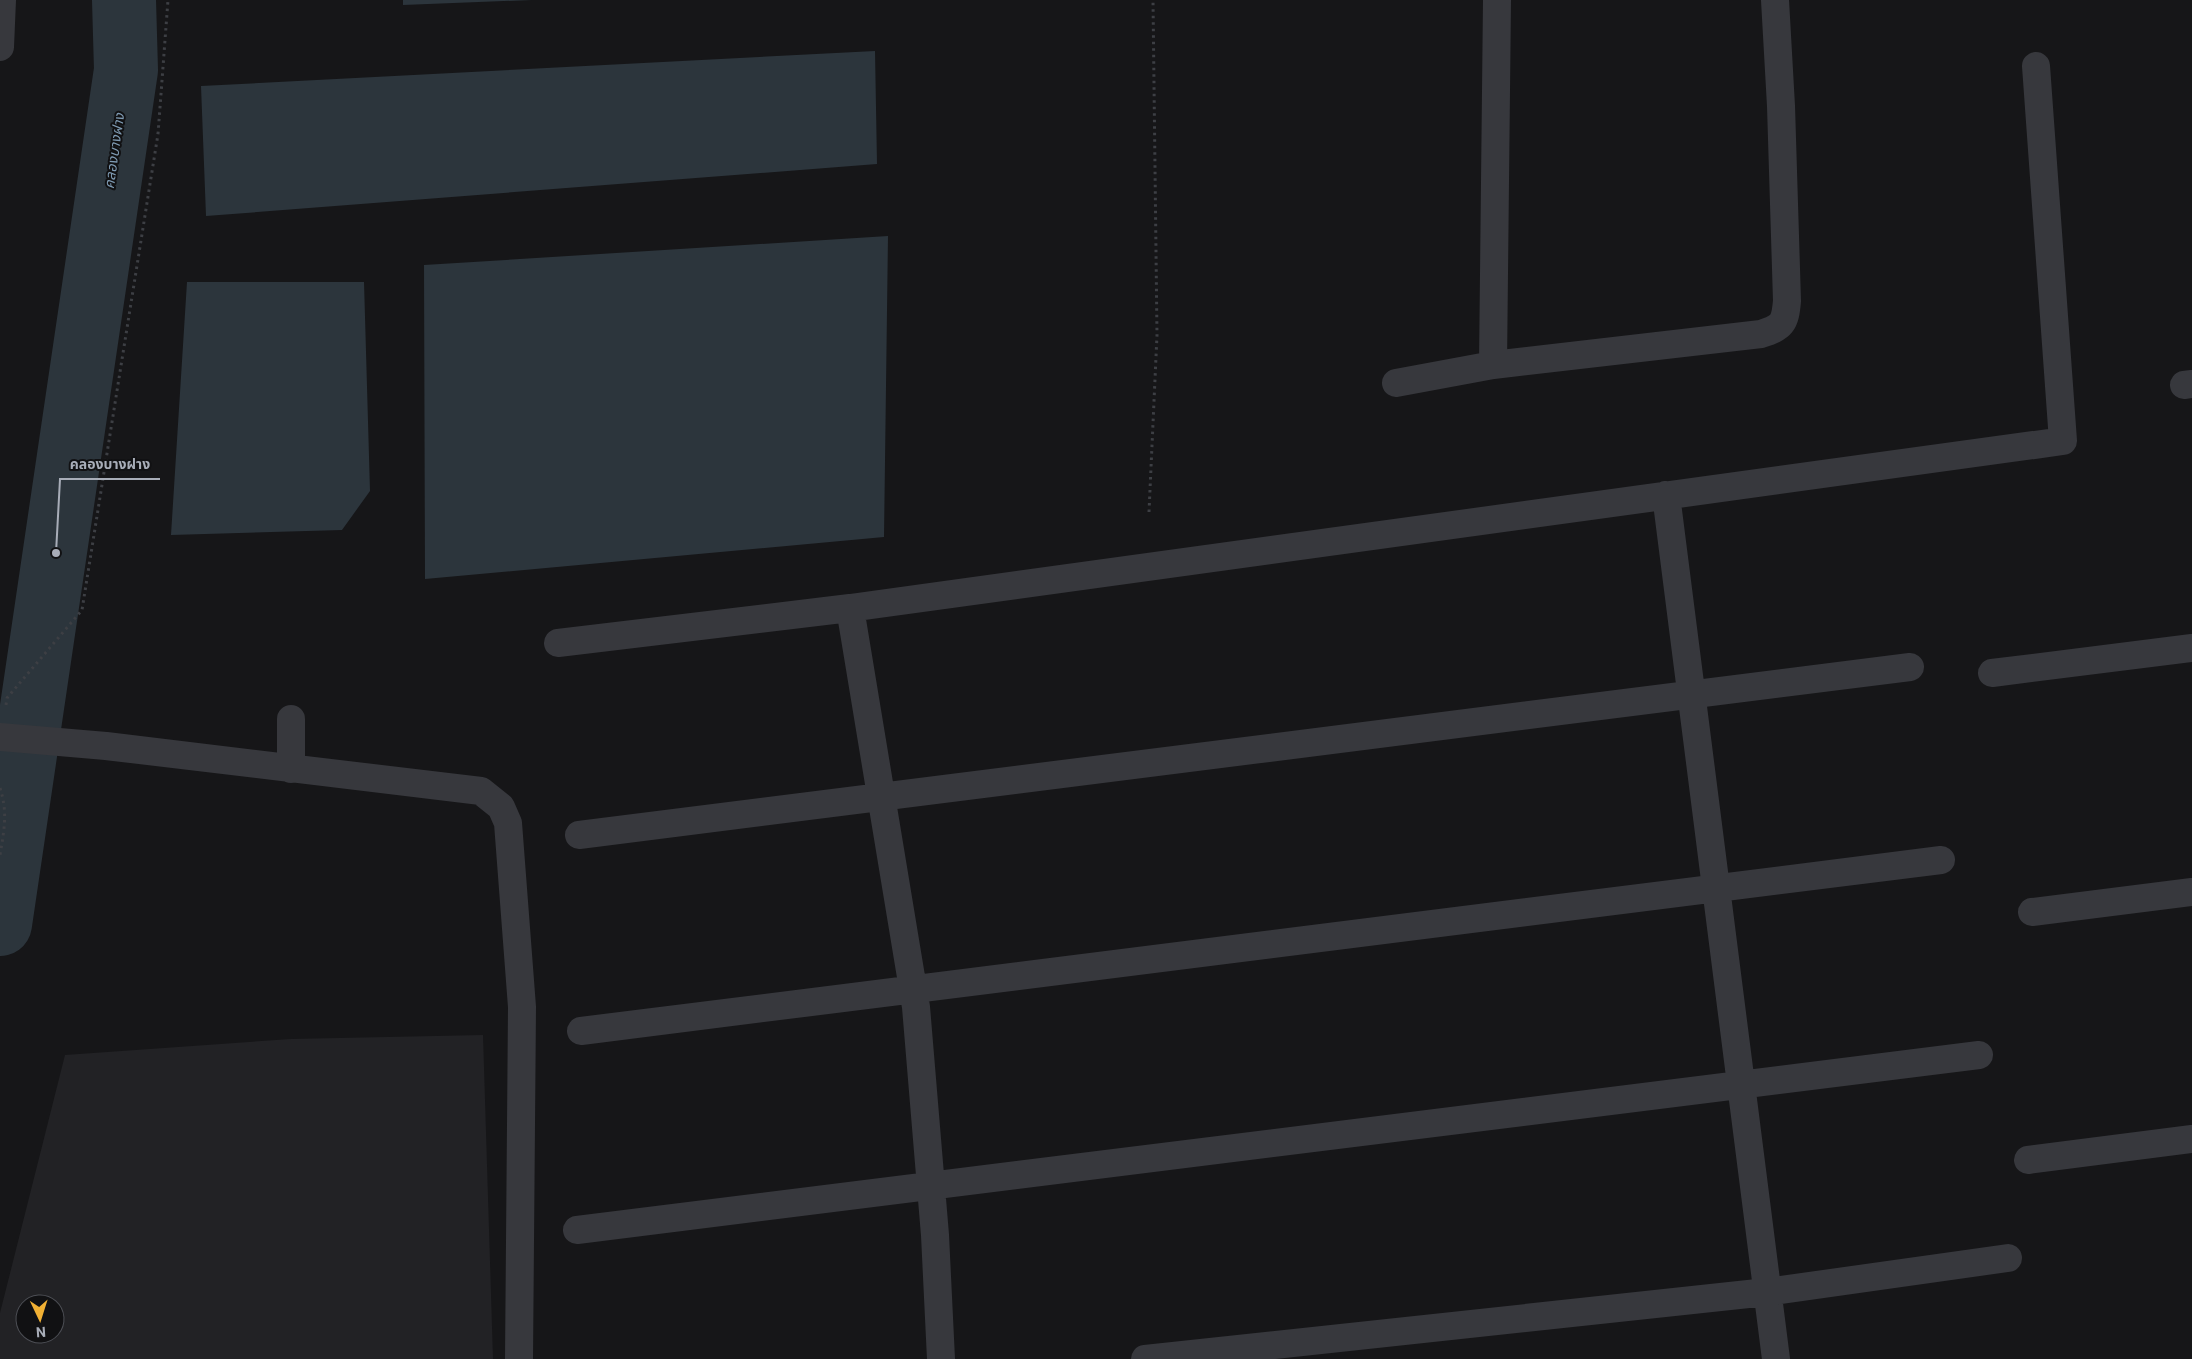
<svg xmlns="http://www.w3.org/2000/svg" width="2192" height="1359" font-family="Roboto,'Noto Sans Thai',sans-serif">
<rect width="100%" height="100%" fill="#161618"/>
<path fill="#222225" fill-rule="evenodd" d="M 483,1035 L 493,1359 L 0,1359 L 0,1313 L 65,1055 L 291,1039 ZM 25,1304 L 55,1304 L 55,1334 L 25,1334 Z"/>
<path fill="#2c353c" d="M 403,0 L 532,0 L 403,5 Z
M 875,51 L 877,164 L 206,216 L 201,86 Z
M 888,236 L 884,537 L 425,579 L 424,265 Z
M 187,282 L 364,282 L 370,491 L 342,530 L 171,535 Z"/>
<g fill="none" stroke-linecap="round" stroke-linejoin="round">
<path stroke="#2c353c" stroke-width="64" d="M 0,924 L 126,70 L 124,0"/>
<path stroke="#3d3f44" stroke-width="3" stroke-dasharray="2.5 4" stroke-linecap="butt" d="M 1149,512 L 1157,335 L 1153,0
M 6,705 L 7,698 L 82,610 L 158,134 L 168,0
M 0,788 C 8,812 4,831 0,855"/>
<path stroke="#37383d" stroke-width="28" d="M 0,47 L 2,0
M 1493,365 L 1497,0
M 1396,383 L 1493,365 L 1761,334 C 1782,327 1785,324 1787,301 L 1781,106 L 1775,0
M 2184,385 L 2192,384
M 1666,495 L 1776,1359
M 558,643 L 850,608
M 1992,673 L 2192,648
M 291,719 L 291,769
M 0,737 L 106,746 L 481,791 L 501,807 L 508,823 L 522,1007 L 519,1359
M 579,835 L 1910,667
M 2032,912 L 2192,892
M 581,1031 L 1941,860
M 2028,1160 L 2192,1139
M 577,1230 L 1979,1055
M 941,1359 L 935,1235 L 916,1007 L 850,608 L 2063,441 L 2036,66
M 1145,1359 L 1767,1292 L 2008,1258"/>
</g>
<g text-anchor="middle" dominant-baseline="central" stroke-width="4" stroke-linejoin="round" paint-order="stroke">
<g font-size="14" font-style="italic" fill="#7f9bb3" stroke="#111113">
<text transform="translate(114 151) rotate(-82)">คลองบางฝาง</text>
</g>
</g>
<path fill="none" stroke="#a8adb8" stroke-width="2" d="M56 553L60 479H160"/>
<circle fill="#a8adb8" stroke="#111113" stroke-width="2" cx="56" cy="553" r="5"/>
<g font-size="14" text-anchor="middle" font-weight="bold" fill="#a8adb8" stroke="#111113" stroke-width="4" stroke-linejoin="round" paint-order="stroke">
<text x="110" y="469">คลองบางฝาง</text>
</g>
<g transform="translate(40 1319) rotate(176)"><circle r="24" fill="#111113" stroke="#4d4f55"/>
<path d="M0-4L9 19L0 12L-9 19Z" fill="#f2b134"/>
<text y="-8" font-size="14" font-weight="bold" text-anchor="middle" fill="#a8adb8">N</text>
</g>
</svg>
